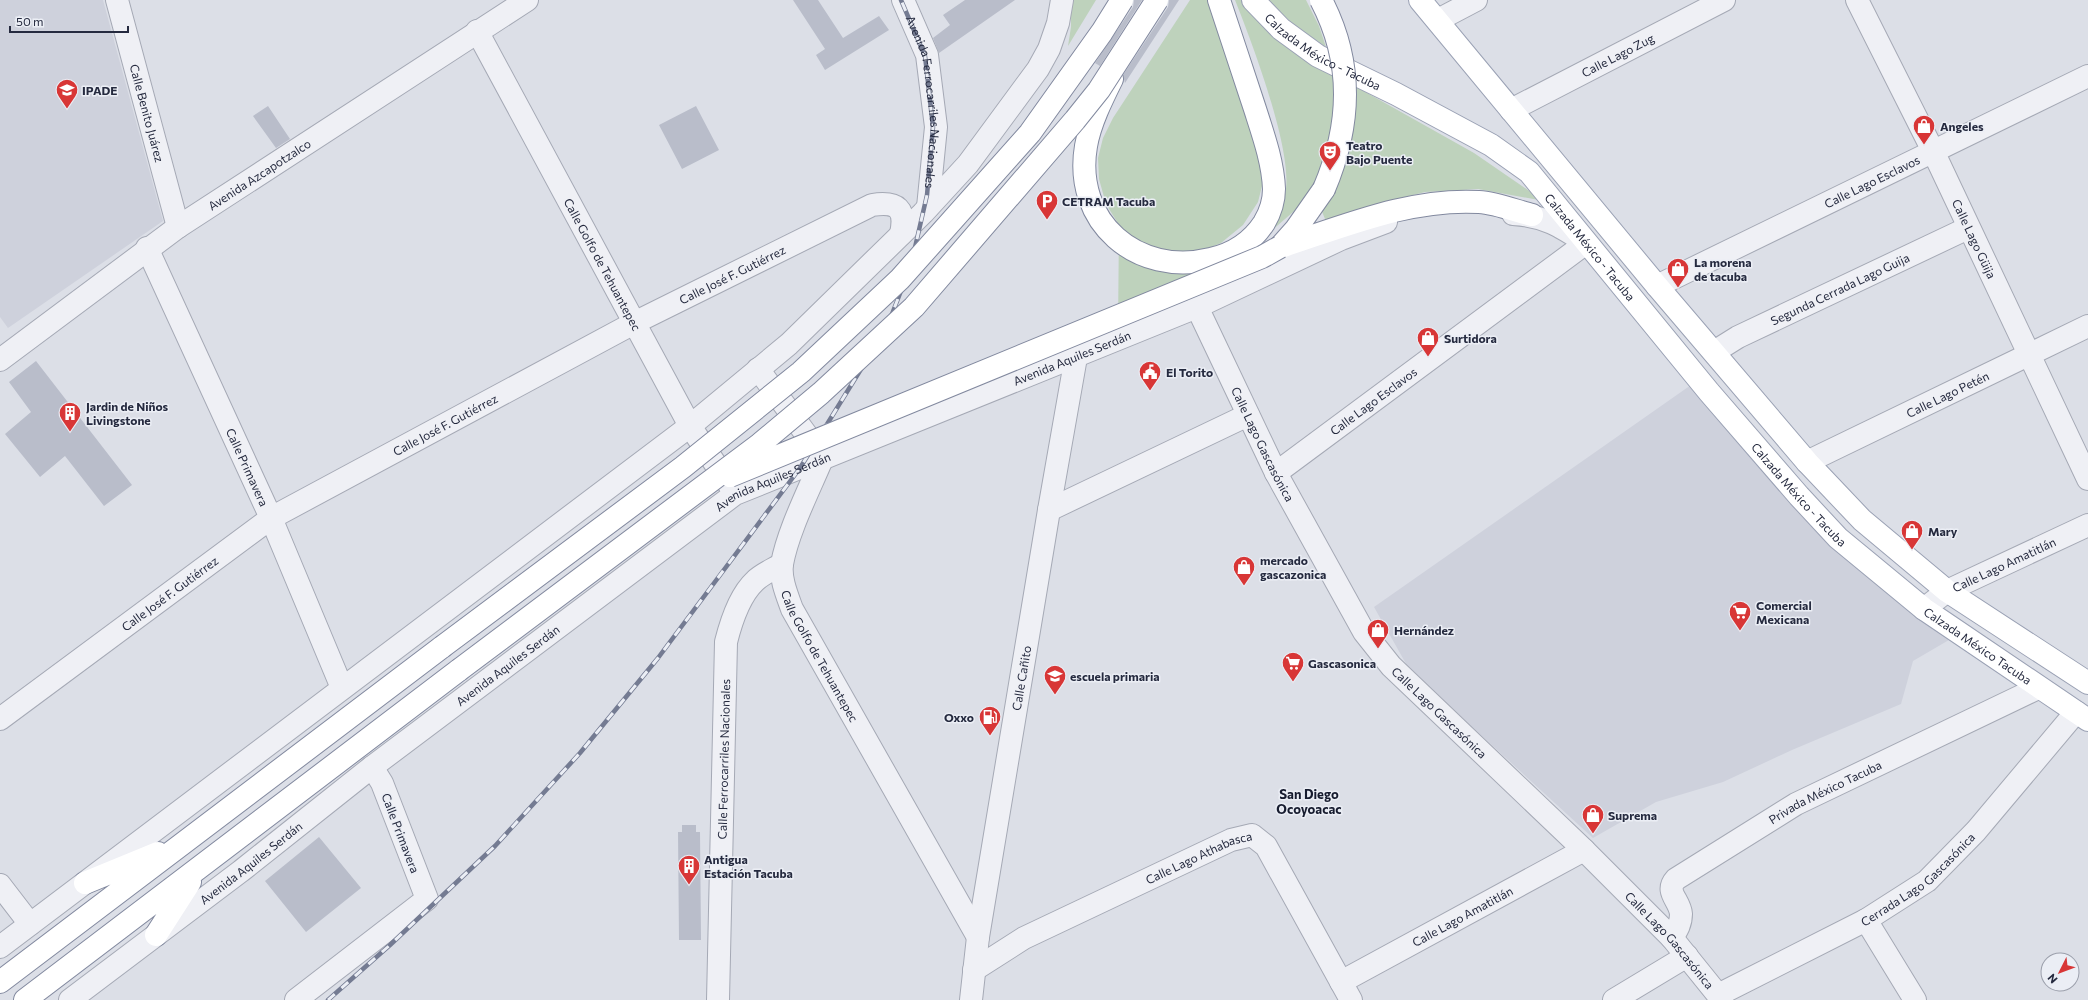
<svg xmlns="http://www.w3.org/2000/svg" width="2088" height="1000" font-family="Commissioner,sans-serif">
<rect width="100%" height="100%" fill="#dcdfe7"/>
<path fill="#ced1dc" d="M 0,0 L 103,0 L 163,221 L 8,328 L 0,317 Z
M 1691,385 L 1806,518 L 1949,640 L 1913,661 L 1901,704 L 1792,750 L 1723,782 L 1656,802 L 1593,838 L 1409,669 L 1374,607 Z"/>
<path fill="#bed2bc" d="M 1071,0 L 1096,0 L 1068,46 L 1071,27 Z
M 1190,0 L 1210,0 L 1251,117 L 1264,178 L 1258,202 L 1243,225 L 1221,243 L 1201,251 L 1217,286 L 1118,327 L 1119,225 L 1106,204 L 1099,179 L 1098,158 L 1103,138 L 1113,118 Z
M 1235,0 L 1244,0 L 1328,71 L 1474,153 L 1544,201 L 1478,189 L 1425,192 L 1381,203 L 1327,224 L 1321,209 L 1300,206 L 1263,238 C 1272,224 1281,210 1285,194 C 1295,155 1251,40 1235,0 Z
M 1266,0 L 1306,0 L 1319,26 L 1326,47 L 1294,25 Z"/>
<path fill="#b9bdca" d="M 793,0 L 818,0 L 843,38 L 879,16 L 889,30 L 825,70 L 816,55 L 825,49 Z
M 965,0 L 1015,0 L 939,53 L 933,38 L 950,25 L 943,15 Z
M 1134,0 L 1142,0 L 1100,66 L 1095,63 L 1133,7 Z
M 1169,0 L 1179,0 L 1125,83 L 1123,75 L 1168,7 Z
M 268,106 L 290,139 L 276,148 L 253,116 Z
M 696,106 L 719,150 L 682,169 L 659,125 Z
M 36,361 L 132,485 L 104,506 L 65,456 L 40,477 L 5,434 L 31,412 L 9,382 Z
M 682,825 L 696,825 L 696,832 L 700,832 L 701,940 L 679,940 L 678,832 L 682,832 Z
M 319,837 L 361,888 L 306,932 L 265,881 Z"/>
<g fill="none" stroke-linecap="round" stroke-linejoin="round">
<g stroke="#a5a9b5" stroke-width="24">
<g id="minor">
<path id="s1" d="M 117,0 L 178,227"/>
<path id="s2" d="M 903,0 L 927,55 L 936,127 L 928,207"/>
<path id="s3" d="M 1857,0 L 1933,151 L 2088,479"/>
<path d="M 1438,20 L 1476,0"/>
<path id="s4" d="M 477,31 L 690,426 L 732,489"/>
<path id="s5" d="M 1511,110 L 1724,0"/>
<path id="s6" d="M 147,248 L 271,518 L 342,688"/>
<path id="s7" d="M 1657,286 L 2088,76"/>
<path id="s8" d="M 1197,307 L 1276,473 L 1364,632 L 1391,666 L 1584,850 L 1672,938 L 1722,1000"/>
<path id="s9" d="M 1714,352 L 1738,337 L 1968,228"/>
<path id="s10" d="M 0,360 L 178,227 L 527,0"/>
<path id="s11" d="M 758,369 L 814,445 L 822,459 C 809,490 788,531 782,564 C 780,579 787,595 792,609 L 978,937"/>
<path id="s12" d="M 1807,462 L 2088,326"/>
<path id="s13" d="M 1276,473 L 1586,243 C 1560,226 1545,216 1513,214"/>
<path d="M 1049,510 L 1248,415"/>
<path id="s14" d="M 1924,609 L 1947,591 L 2088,525"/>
<path id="s15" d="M 0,719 L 271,518 L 634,323 L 872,205 C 898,201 906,209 901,234"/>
<path d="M 0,885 L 30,924"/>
<path d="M 1866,920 L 1915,1000"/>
<path id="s16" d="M 1672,938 C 1677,930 1681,924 1681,914 C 1680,900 1664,892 1676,879 L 1796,804 L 2038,688"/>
<path d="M 0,947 L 690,426 L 789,344 L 923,213 L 968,164 L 1038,69 L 1049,49 L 1058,23 L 1062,0"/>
<path id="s17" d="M 974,970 L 1024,938 L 1231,840 L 1252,835 L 1266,846 L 1351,1000"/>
<path id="s18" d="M 1341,982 L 1584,850"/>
<path id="s19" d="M 1718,995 L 1866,920 L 1927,881 L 1976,831 L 2076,712"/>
<path id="s20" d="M 70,1000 L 241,871 L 372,767 L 735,494 L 1197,307 L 1341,239 L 1386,222"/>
<path d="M 296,1000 L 427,899 L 382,783 L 372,767"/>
<path id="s21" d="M 718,1000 L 726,642 C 731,622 740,595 755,581 C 762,574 774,569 782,564"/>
<path id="s22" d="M 971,1000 L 978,937 L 1049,510 L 1076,357"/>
<path d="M 1614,1000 L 1687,956"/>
</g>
</g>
<g stroke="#9aa1b4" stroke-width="24">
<g id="major">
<path id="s23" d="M 1253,0 L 1281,29 L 1318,56 L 1396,94 L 1491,145 L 1529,172 L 1709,392 L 1799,496 L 1838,538 L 1924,609 L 2088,720"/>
<path d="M 1420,0 L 1657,286 L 1807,462 L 1862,520 L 1947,591 L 2088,683"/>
</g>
</g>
<g stroke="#82899f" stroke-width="24">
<path id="highway" d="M 1112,79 C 1102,99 1090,123 1086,146 C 1073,222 1137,277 1211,259 C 1233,254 1251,243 1264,223 C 1270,213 1274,200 1274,189 C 1273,162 1263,134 1255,109 C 1243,73 1231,36 1219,0
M 1280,247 C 1345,226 1410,198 1479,202 C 1496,203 1516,211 1532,215
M 1280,247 L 1296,229 L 1324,189
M 85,883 L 158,853
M 156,935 L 190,882
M 0,982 L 442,647
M 25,1000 L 459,670"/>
</g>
<use href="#minor" stroke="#eff0f5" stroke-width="22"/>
<use href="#major" stroke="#fff" stroke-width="22"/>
<use href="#highway" stroke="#fff" stroke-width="22"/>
<g stroke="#747b92" stroke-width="4.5">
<path id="rail" d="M 328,1000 L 390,945 L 495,846 L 580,753 L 658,658 L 800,468 L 887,327 L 911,265 L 927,195 L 933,127 L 925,56 L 901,0"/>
</g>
<use href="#rail" stroke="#ebeef5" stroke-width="3" stroke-dasharray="9" stroke-linecap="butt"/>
<g stroke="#82899f" stroke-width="24" stroke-linecap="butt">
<path id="highway-bridge" d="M 1321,0 C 1354,63 1351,125 1324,189
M 730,476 L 1262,257 L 1280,247
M 442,647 L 683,467 L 801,372 L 900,279 L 1030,133 L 1102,32 L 1122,0
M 459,670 L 760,444 L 821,393 L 914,307 L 1075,120 L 1099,90 L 1157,0"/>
</g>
<use href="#highway-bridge" stroke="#fff" stroke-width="22"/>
</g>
<defs>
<g id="school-pin" transform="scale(1.15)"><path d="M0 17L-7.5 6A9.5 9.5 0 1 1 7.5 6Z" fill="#d83636" stroke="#ebeef5"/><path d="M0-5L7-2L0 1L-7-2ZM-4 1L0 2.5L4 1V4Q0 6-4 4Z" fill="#fff"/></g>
<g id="shop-pin" transform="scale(1.15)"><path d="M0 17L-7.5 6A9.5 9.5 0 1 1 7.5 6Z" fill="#d83636" stroke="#ebeef5"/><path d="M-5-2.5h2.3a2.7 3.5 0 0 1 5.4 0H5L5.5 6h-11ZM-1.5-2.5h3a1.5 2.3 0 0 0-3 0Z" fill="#fff"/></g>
<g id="theatre-pin" transform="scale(1.15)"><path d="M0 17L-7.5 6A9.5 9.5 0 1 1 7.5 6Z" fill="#d83636" stroke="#ebeef5"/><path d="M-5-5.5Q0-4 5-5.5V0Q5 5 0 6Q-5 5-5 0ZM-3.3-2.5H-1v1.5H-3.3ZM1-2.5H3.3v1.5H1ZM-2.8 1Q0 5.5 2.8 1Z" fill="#fff"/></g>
<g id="parking-pin" transform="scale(1.15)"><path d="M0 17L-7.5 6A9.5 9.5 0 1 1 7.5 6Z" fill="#d83636" stroke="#ebeef5"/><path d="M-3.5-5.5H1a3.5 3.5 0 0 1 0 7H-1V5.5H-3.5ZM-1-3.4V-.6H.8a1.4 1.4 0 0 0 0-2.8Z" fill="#fff"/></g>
<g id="civic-pin" transform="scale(1.15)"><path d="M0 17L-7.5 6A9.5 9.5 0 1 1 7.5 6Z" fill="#d83636" stroke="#ebeef5"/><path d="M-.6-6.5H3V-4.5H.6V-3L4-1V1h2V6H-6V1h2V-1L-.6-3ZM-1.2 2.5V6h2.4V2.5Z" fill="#fff"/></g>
<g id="building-pin" transform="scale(1.15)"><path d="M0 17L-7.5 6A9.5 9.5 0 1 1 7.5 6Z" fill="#d83636" stroke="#ebeef5"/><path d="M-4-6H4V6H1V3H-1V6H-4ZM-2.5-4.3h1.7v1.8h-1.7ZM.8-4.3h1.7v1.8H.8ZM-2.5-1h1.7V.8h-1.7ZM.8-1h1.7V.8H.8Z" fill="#fff"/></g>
<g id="supermarket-pin" transform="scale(1.15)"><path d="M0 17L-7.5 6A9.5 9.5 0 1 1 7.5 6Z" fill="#d83636" stroke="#ebeef5"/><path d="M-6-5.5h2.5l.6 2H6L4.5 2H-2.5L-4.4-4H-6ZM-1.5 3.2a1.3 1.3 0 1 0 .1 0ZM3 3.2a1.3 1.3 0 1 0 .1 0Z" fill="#fff"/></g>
<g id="fuel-pin" transform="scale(1.15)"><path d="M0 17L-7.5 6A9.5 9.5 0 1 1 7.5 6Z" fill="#d83636" stroke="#ebeef5"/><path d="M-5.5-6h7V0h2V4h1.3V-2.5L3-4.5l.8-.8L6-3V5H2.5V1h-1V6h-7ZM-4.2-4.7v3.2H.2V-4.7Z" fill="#fff"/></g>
</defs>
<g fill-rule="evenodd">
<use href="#school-pin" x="67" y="90"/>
<use href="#shop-pin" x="1924" y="126"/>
<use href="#theatre-pin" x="1330" y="152"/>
<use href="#parking-pin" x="1047" y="201"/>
<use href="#shop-pin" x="1678" y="269"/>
<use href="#shop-pin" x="1428" y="338"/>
<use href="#civic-pin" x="1150" y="372"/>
<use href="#building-pin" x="70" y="413"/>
<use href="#shop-pin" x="1912" y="531"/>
<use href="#shop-pin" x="1244" y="567"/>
<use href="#supermarket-pin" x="1740" y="612"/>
<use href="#shop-pin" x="1378" y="630"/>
<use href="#supermarket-pin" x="1293" y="663"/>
<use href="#school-pin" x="1055" y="676"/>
<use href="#fuel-pin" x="990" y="717"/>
<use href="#shop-pin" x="1593" y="815"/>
<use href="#building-pin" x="689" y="866"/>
</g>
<g text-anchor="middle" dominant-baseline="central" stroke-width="3" stroke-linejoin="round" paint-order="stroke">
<g font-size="12" fill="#252a3f" stroke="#ebeef5">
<text stroke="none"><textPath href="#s23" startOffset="88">Calzada México - Tacuba</textPath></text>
<text stroke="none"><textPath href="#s5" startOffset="120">Calle Lago Zug</textPath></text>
<text stroke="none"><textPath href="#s2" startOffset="106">Avenida Ferrocarriles Nacionales</textPath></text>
<text stroke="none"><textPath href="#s1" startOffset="117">Calle Benito Juárez</textPath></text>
<text stroke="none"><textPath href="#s10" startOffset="319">Avenida Azcapotzalco</textPath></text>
<text stroke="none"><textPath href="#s7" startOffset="239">Calle Lago Esclavos</textPath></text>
<text stroke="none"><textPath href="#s3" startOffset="266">Calle Lago Güija</textPath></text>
<text stroke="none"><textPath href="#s23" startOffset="424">Calzada México - Tacuba</textPath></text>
<text stroke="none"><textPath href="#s4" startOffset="265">Calle Golfo de Tehuantepec</textPath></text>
<text stroke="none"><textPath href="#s15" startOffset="859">Calle José F. Gutiérrez</textPath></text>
<text stroke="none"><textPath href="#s9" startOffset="141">Segunda Cerrada Lago Guija</textPath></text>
<text stroke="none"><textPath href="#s20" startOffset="1199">Avenida Aquiles Serdán</textPath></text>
<text stroke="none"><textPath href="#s12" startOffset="156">Calle Lago Petén</textPath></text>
<text stroke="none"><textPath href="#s13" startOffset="121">Calle Lago Esclavos</textPath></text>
<text stroke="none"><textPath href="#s15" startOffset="535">Calle José F. Gutiérrez</textPath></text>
<text stroke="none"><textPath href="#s8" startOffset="152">Calle Lago Gascasónica</textPath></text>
<text stroke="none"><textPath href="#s6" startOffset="241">Calle Primavera</textPath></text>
<text stroke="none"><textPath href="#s20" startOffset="875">Avenida Aquiles Serdán</textPath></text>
<text stroke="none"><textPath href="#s23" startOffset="748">Calzada México - Tacuba</textPath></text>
<text stroke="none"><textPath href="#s14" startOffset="92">Calle Lago Amatitlán</textPath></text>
<text stroke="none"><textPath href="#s15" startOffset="211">Calle José F. Gutiérrez</textPath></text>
<text stroke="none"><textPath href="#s23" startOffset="983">Calzada México Tacuba</textPath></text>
<text stroke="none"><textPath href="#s11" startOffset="324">Calle Golfo de Tehuantepec</textPath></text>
<text stroke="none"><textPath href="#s20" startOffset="551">Avenida Aquiles Serdán</textPath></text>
<text stroke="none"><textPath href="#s22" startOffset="326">Calle Cañito</textPath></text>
<text stroke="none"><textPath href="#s8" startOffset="476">Calle Lago Gascasónica</textPath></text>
<text stroke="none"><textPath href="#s21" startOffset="241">Calle Ferrocarriles Nacionales</textPath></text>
<text stroke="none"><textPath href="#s16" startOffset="237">Privada México Tacuba</textPath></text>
<text transform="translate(401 833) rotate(69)">Calle Primavera</text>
<text stroke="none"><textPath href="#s17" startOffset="252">Calle Lago Athabasca</textPath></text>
<text stroke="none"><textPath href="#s20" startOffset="227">Avenida Aquiles Serdán</textPath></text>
<text stroke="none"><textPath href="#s19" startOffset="232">Cerrada Lago Gascasónica</textPath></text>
<text stroke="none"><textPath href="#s18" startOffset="138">Calle Lago Amatitlán</textPath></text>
<text stroke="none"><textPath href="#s8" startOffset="800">Calle Lago Gascasónica</textPath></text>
</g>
<g font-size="12" font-weight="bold" fill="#252a3f" stroke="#ebeef5" text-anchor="start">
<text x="82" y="90">IPADE</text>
<text x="1940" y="126">Angeles</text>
<text x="1346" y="145">Teatro<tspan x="1346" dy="14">Bajo Puente</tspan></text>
<text x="1062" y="201">CETRAM Tacuba</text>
<text x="1694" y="262">La morena<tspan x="1694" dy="14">de tacuba</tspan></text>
<text x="1444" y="338">Surtidora</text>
<text x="1166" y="372">El Torito</text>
<text x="86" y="406">Jardin de Niños<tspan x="86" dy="14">Livingstone</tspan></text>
<text x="1928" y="531">Mary</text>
<text x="1260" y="560">mercado<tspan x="1260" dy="14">gascazonica</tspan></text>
<text x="1756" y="605">Comercial<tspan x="1756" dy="14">Mexicana</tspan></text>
<text x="1394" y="630">Hernández</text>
<text x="1308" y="663">Gascasonica</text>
<text x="1070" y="676">escuela primaria</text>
<text x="974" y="717" text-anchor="end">Oxxo</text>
<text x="1608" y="815">Suprema</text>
<text x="704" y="859">Antigua<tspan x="704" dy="14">Estación Tacuba</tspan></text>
</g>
<g font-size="13" font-weight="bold" fill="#171c2f" stroke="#ebeef5">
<text x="1309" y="794">San Diego<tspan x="1309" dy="15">Ocoyoacac</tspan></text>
</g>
</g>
<g transform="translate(2060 972) rotate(228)"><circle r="19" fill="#ebeef5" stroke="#9ca0ac"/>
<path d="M0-3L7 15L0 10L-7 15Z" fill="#d83636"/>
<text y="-6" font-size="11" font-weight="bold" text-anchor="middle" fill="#252a3f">N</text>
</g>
<path d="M10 26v6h118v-6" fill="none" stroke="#252a3f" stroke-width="2"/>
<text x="16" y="26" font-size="12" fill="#252a3f" stroke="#ebeef5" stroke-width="3" paint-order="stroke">50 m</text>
</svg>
